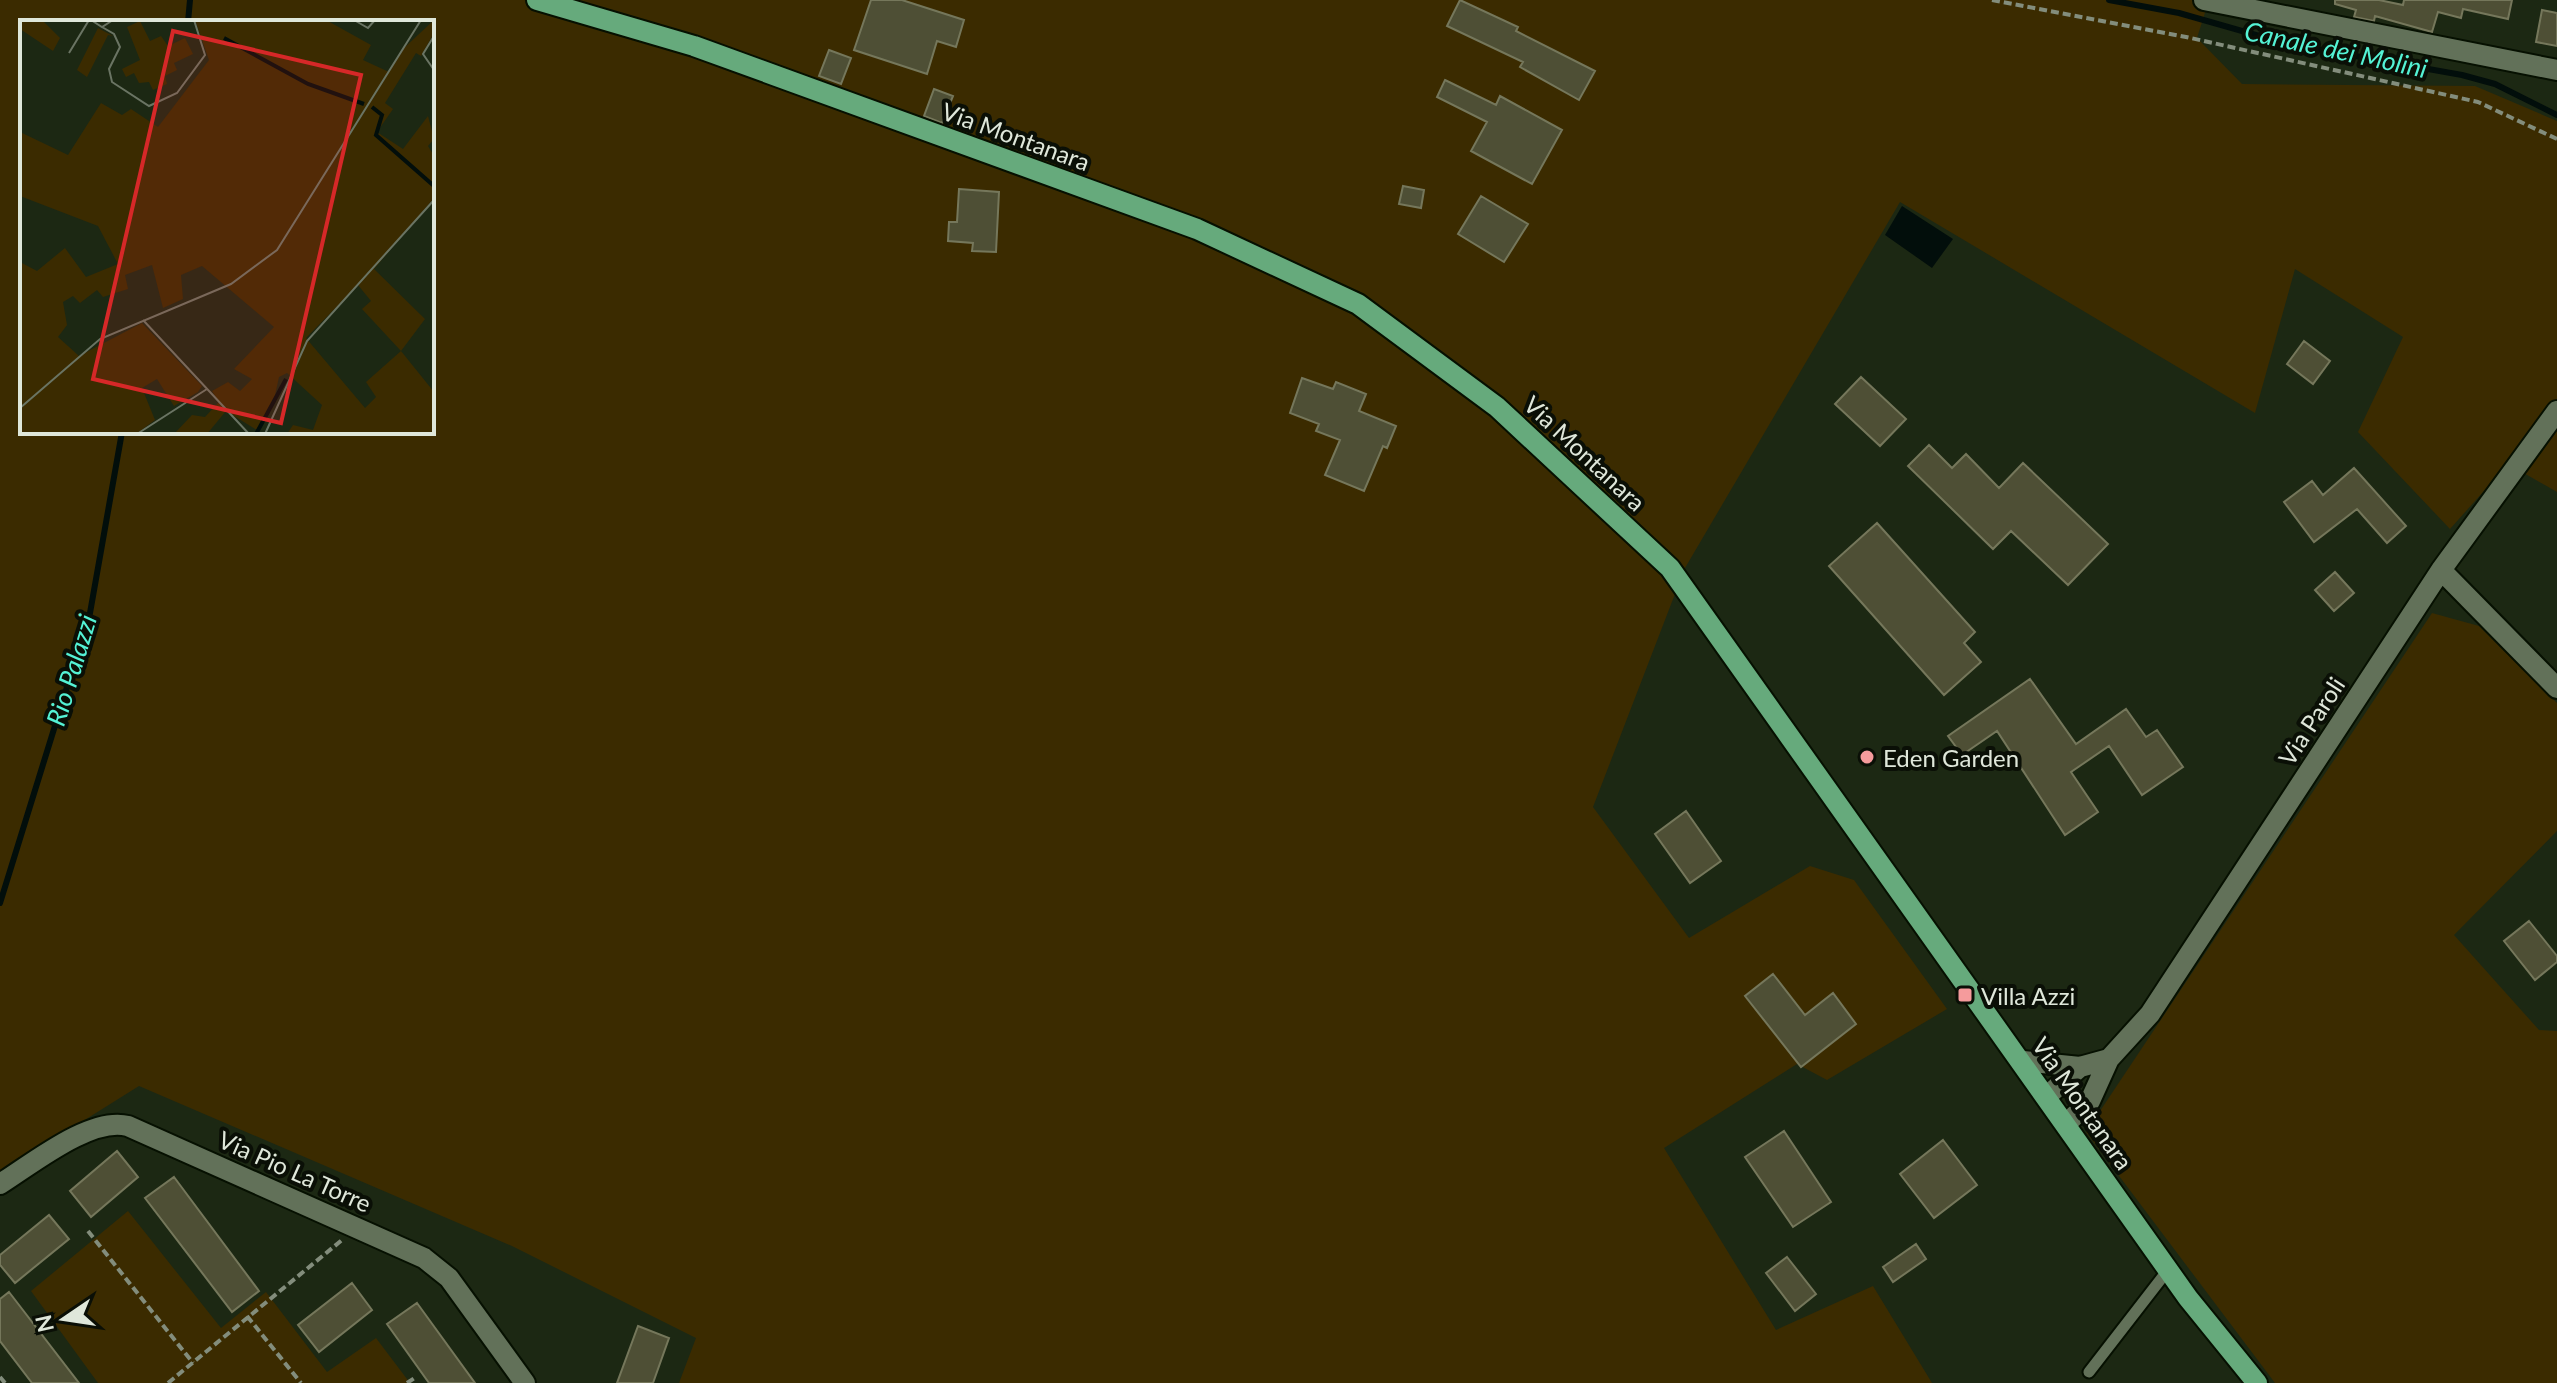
<svg xmlns="http://www.w3.org/2000/svg" width="2557" height="1383" font-family="Lato,sans-serif">
<rect width="100%" height="100%" fill="#1c2813"/>
<path fill="#3b2b00" fill-rule="evenodd" d="M 0,0 L 2209,0 L 2197,38 L 2242,84 L 2475,86 L 2557,121 L 2557,492 L 2508,464 L 2450,529 L 2358,432 L 2403,337 L 2295,269 L 2255,413 L 1900,202 L 1685,568 L 1593,807 L 1689,938 L 1810,866 L 1854,880 L 1947,1009 L 1827,1080 L 1797,1064 L 1664,1148 L 1776,1330 L 1873,1286 L 1932,1383 L 679,1383 L 696,1338 L 512,1246 L 139,1086 L 0,1173 ZM 22,22 L 432,22 L 432,432 L 22,432 Z
M 2432,613 L 2479,626 L 2557,703 L 2557,831 L 2454,935 L 2539,1030 L 2557,1031 L 2557,1383 L 2275,1383 L 2086,1132 Z
M 128,1211 L 221,1328 L 266,1292 L 327,1372 L 376,1338 L 410,1383 L 98,1383 L 31,1291 Z"/>
<path fill="#020e0b" d="M 1902,206 L 1953,239 L 1932,268 L 1885,235 Z"/>
<g fill="none" stroke-linecap="round" stroke-linejoin="round">
<path stroke="#020e0b" stroke-width="6" d="M 2109,0 L 2179,13 L 2288,44 L 2462,75 L 2495,84 L 2557,115
M 188,22 L 190,0
M 0,903 L 90,613 L 122,432"/>
</g>
<path fill="#4e4f35" stroke="#75775b" stroke-width="2" d="M 871,0 L 902,0 L 964,20 L 956,47 L 937,41 L 927,74 L 854,50 Z
M 1460,0 L 1518,27 L 1516,31 L 1595,71 L 1579,100 L 1520,67 L 1523,62 L 1447,26 Z
M 2335,0 L 2379,0 L 2403,5 L 2404,0 L 2512,0 L 2508,19 L 2463,9 L 2461,18 L 2438,12 L 2432,32 L 2375,16 L 2374,21 L 2354,17 L 2356,10 L 2335,4 Z
M 2542,10 L 2557,13 L 2557,46 L 2536,42 Z
M 829,50 L 851,58 L 841,84 L 819,76 Z
M 1445,80 L 1496,105 L 1500,96 L 1562,130 L 1532,184 L 1471,151 L 1487,122 L 1437,97 Z
M 934,89 L 953,96 L 942,123 L 924,116 Z
M 1403,186 L 1424,190 L 1421,208 L 1399,204 Z
M 959,189 L 999,192 L 996,252 L 972,251 L 973,243 L 948,241 L 949,222 L 957,222 Z
M 1481,196 L 1528,224 L 1504,262 L 1458,234 Z
M 2304,341 L 2330,361 L 2313,384 L 2287,364 Z
M 1861,377 L 1906,419 L 1880,446 L 1835,404 Z
M 1302,378 L 1333,389 L 1336,382 L 1366,394 L 1359,411 L 1396,426 L 1387,448 L 1383,446 L 1364,491 L 1325,475 L 1340,440 L 1316,431 L 1319,424 L 1290,413 Z
M 1929,445 L 1952,468 L 1966,454 L 1999,488 L 2023,463 L 2108,544 L 2068,585 L 2011,531 L 1993,549 L 1908,466 Z
M 2354,468 L 2406,526 L 2387,543 L 2357,509 L 2314,542 L 2284,502 L 2312,481 L 2323,495 Z
M 1877,523 L 1975,632 L 1964,643 L 1981,662 L 1944,695 L 1829,566 Z
M 2335,572 L 2354,593 L 2334,611 L 2315,590 Z
M 2030,679 L 2076,744 L 2126,709 L 2146,737 L 2157,730 L 2183,767 L 2142,795 L 2109,746 L 2071,772 L 2098,812 L 2065,835 L 1997,731 L 1962,755 L 1948,736 Z
M 1686,811 L 1721,861 L 1690,883 L 1655,834 Z
M 2529,921 L 2557,956 L 2557,962 L 2535,980 L 2504,941 Z
M 1773,974 L 1805,1015 L 1833,993 L 1856,1024 L 1801,1067 L 1745,996 Z
M 1784,1131 L 1831,1202 L 1793,1227 L 1745,1157 Z
M 1943,1140 L 1977,1185 L 1934,1218 L 1900,1174 Z
M 117,1151 L 138,1177 L 91,1217 L 70,1191 Z
M 174,1177 L 259,1291 L 232,1312 L 145,1198 Z
M 49,1215 L 69,1239 L 15,1283 L 0,1265 L 0,1255 Z
M 1916,1244 L 1926,1259 L 1893,1282 L 1883,1267 Z
M 1787,1257 L 1816,1294 L 1795,1311 L 1766,1273 Z
M 352,1283 L 372,1310 L 319,1352 L 298,1325 Z
M 9,1292 L 79,1383 L 32,1383 L 0,1341 L 0,1299 Z
M 417,1303 L 475,1383 L 429,1383 L 387,1324 Z
M 638,1326 L 669,1338 L 653,1383 L 617,1383 Z"/>
<g fill="none" stroke-linecap="round" stroke-linejoin="round">
<g stroke="#061001" stroke-width="15">
<path id="lane" d="M 2089,1372 L 2168,1270"/>
</g>
<g stroke="#061001" stroke-width="24">
<path id="street" d="M 2204,0 L 2557,70
M 2441,570 L 2557,688
M 2023,1061 L 2080,1067 L 2109,1059
M 2047,1096 L 2080,1067
M 2066,1124 L 2090,1101 L 2109,1059 L 2150,1014 L 2441,570 L 2557,411
M 0,1184 C 32,1164 91,1116 128,1126 L 424,1258 L 449,1278 L 525,1383"/>
</g>
<g stroke="#061001" stroke-width="24">
<path id="primary" d="M 537,0 L 694,46 L 1197,229 L 1358,304 L 1497,407 L 1670,568 L 2188,1298 L 2257,1383"/>
</g>
<path stroke="#838d7c" stroke-width="4" stroke-dasharray="8 4" stroke-linecap="butt" d="M 1992,0 L 2186,37 L 2478,102 L 2557,139
M 88,1231 L 193,1363
M 247,1316 L 301,1383
M 0,1377 L 5,1383
M 168,1383 L 342,1240
M 407,1383 L 416,1377"/>
<use href="#lane" stroke="#627159" stroke-width="11"/>
<use href="#street" stroke="#627159" stroke-width="20"/>
<use href="#primary" stroke="#66aa7c" stroke-width="20"/>
</g>
<g fill="#f59b9c" stroke="#0a0f06" stroke-width="3">
<circle cx="1867" cy="757" r="8"/>
<rect x="1957" y="987" width="16" height="16" rx="4"/>
</g>
<g text-anchor="middle" dominant-baseline="central" stroke-width="8" stroke-linejoin="round" paint-order="stroke">
<g font-size="24" fill="#dfe7da" stroke="#0a0f06">
<text transform="translate(1016 136) rotate(20)">Via Montanara</text>
<text transform="translate(1585 453) rotate(43)">Via Montanara</text>
<text transform="translate(2311 721) rotate(-57)">Via Paroli</text>
<text transform="translate(2083 1103) rotate(55)">Via Montanara</text>
<text transform="translate(295 1171) rotate(24)">Via Pio La Torre</text>
</g>
<g font-size="24" fill="#dfe7da" stroke="#0a0f06" text-anchor="start">
<text x="1883" y="757">Eden Garden</text>
<text x="1981" y="995">Villa Azzi</text>
</g>
<g font-size="26" font-style="italic" fill="#54f2d5" stroke="#0a0f06">
<text transform="translate(2336 49) rotate(12)">Canale dei Molini</text>
<text transform="translate(71 670) rotate(-73)">Rio Palazzi</text>
</g>
</g>
<g transform="translate(20 20)">
<rect width="414" height="414" fill="#1c2813"/>
<path d="M 0,0 L 23,1 L 40,18 L 33,31 L 0,9 ZM 175,0 L 306,0 L 351,25 L 343,40 L 369,52 L 384,28 L 414,0 L 414,13 L 401,36 L 396,33 L 365,83 L 373,89 L 357,112 L 383,129 L 408,96 L 414,119 L 408,126 L 414,136 L 414,178 L 354,249 L 405,299 L 381,331 L 414,372 L 414,414 L 267,414 L 273,405 L 293,410 L 302,385 L 267,353 L 259,357 L 252,389 L 237,410 L 206,391 L 187,414 L 154,414 L 172,395 L 185,397 L 199,382 L 192,371 L 208,362 L 220,371 L 232,359 L 214,349 L 254,307 L 182,246 L 161,255 L 163,279 L 143,288 L 132,245 L 105,255 L 108,269 L 83,277 L 77,270 L 60,283 L 53,276 L 43,282 L 47,305 L 38,317 L 59,336 L 122,303 L 182,366 L 178,372 L 154,386 L 137,359 L 122,368 L 135,400 L 116,414 L 0,414 L 0,242 L 17,251 L 45,228 L 66,257 L 98,244 L 78,206 L 0,176 L 0,112 L 48,135 L 81,83 L 102,95 L 111,89 L 138,107 L 189,40 ZM 338,265 L 351,281 L 342,289 L 381,331 L 346,362 L 356,377 L 345,388 L 286,318 ZM 120,1 L 130,21 L 141,16 L 148,26 L 165,18 L 173,34 L 154,43 L 157,50 L 145,56 L 147,64 L 133,70 L 129,62 L 119,63 L 114,53 L 106,57 L 102,49 L 120,40 L 107,7 ZM 78,8 L 93,16 L 88,15 L 67,57 L 57,50 Z" fill="#3b2b00" fill-rule="evenodd"/>
<path fill="none" stroke="#020e0b" stroke-width="4" d="M 204,18 L 288,64 L 344,84M 352,87 L 362,95 L 356,115 L 414,166M 236,414 L 266,359"/>
<path fill="none" stroke="#6a7463" stroke-width="2" d="M 71,0 L 82,7 L 93,0M 334,0 L 348,8 L 355,0M 82,7 L 94,14 L 100,27 L 89,49 L 92,62 L 129,86 L 157,73 L 185,35 L 174,0M 414,16 L 403,34 L 414,50M 49,33 L 69,0M 123,300 L 229,414M 0,388 L 80,319 L 211,264 L 257,230 L 401,0M 117,414 L 187,369M 245,414 L 287,321 L 414,180"/>
<path fill="#d62828" fill-opacity="0.15" stroke="#d62828" stroke-width="4" d="M 153,11 L 341,55 L 261,403 L 73,359 Z"/>
<rect width="414" height="414" fill="none" stroke="#dfe7da" stroke-width="4"/>
</g>
<g transform="translate(64 1319) rotate(257)" stroke="#0a0f06" stroke-width="6" paint-order="stroke">
<path d="M0-6L14 30L0 20L-14 30Z" fill="#dfe7da"/>
<text y="-12" font-size="22" font-weight="bold" text-anchor="middle" fill="#dfe7da">N</text>
</g>
</svg>
